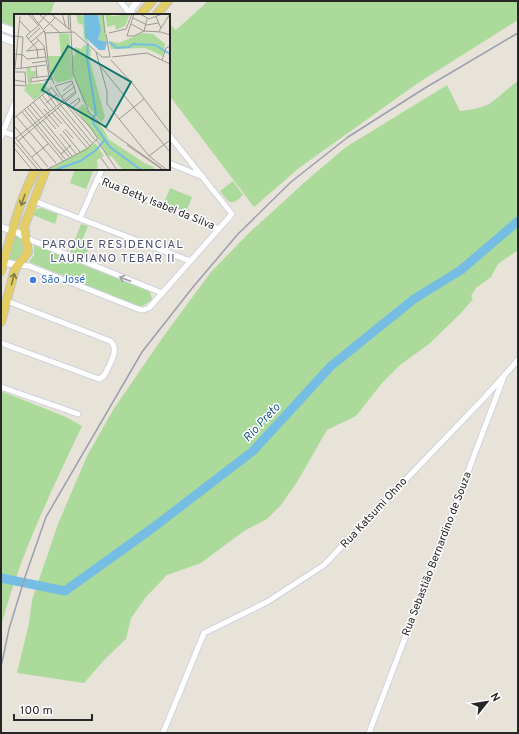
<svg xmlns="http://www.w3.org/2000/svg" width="519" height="734" font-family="Overpass,sans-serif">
<rect width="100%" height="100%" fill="#e8e3d9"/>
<path fill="#abda9a" d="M 1,1 L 55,1 L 50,15 L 15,15 L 15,27 L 1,22 Z
M 208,1 L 518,1 L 518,20 L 418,83 L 299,168 L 254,207 L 169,95 L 169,23 L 176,30 Z
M 518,81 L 518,250 L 498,264 L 491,277 L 476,288 L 471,296 L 473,299 L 460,314 L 429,344 L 400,365 L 382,383 L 356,416 L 327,430 L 297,482 L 281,505 L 267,519 L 244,531 L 201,563 L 167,575 L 146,597 L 131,618 L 126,639 L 105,659 L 84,683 L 17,673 L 29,623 L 32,600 L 58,524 L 87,456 L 113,410 L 163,337 L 211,272 L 249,233 L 306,181 L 346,147 L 447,85 L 460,111 C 470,110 485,108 493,101 C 502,95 509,87 518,81 Z
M 75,169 L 94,169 L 86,189 L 70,183 Z
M 233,181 L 243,195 C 231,207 229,203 220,191 Z
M 170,188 L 192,197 L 186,212 L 164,203 Z
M 41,208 L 58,214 L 55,224 L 33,215 L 37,209 Z
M 81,224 L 88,226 L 82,241 L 90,244 L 85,259 L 70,253 Z
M 14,234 L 22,238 L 26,249 C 21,259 18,262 7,261 Z
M 34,245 L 150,291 L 152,300 L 141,307 L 29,262 L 34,255 Z
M 1,391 L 66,417 L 82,426 C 51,492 19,556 1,627 Z"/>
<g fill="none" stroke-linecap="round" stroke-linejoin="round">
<path stroke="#75bde2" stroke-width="9" d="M 1,578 L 65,591 L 154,527 L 253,451 L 331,366 L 414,299 L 461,270 L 518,221"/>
<g stroke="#cfd1df" stroke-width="7">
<path id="minor" d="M 120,1 L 131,15
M 1,131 L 15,136
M 1,137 L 15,102
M 169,163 L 203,177
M 97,179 L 219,229
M 34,201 L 190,261
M 80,218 L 102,169
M 26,238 L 162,293
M 18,265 L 29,266 L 138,309 L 143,310 L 149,308 L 232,214 L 169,135
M 1,343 L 99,379 L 104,376 C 108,367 121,349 110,341 L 7,301
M 1,387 L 78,414
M 163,733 L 204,633 L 267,602 L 324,565 L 484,398 L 518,360
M 369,733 L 503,379"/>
</g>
<g stroke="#cfd1df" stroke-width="8">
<path id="tertiary" d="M 131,14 L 132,8 L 138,1
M 1,227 L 19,233 L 26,238
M 1,259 L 7,263 L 18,265"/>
</g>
<g stroke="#cfd1df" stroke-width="9">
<path id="secondary" d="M 1,27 L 15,32
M 1,37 L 15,42"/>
</g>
<g stroke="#c3c3c3" stroke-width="10">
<path id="primary" d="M 140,15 L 152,1
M 156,15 L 168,1
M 1,271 C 11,237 19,200 36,169
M 1,322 L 15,269 L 28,252 L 24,227 L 46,169"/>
</g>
<use href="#minor" stroke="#fff" stroke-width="5"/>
<use href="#tertiary" stroke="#fff" stroke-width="6"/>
<use href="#secondary" stroke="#fff" stroke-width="7"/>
<use href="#primary" stroke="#e2ce65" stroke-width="8"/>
<path stroke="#9d9eb0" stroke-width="1.5" d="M 1,667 L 9,629 L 25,577 L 46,517 L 142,352 L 193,287 L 238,234 L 291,182 L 348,137 L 425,88 L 518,33"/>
</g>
<defs><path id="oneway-shaft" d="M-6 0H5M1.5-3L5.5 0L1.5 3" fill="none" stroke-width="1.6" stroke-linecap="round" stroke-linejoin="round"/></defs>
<g stroke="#847a46">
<use href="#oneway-shaft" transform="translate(23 200) rotate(109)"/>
<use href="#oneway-shaft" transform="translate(13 279) rotate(-75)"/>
</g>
<use stroke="#9e9e9e" href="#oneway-shaft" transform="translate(125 279) rotate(-159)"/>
<circle fill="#3f7fe0" stroke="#fff" stroke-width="1.5" cx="33" cy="280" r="4"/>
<g text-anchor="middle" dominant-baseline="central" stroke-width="3" stroke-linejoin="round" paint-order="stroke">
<g font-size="11" fill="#272727" stroke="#fff">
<text transform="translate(158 204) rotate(22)">Rua Betty Isabel da Silva</text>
<text transform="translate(374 513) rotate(-47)">Rua Katsumi Ohno</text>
<text transform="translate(437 554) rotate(-69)">Rua Sebastião Bernardino de Souza</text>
</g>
<g font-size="11" fill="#366cbe" stroke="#fff" text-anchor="start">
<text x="41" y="280">São José</text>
</g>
<g font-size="12" letter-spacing="1" fill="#4c5072" stroke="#fff">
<text x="113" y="245">PARQUE RESIDENCIAL<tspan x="113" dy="14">LAURIANO TEBAR II</tspan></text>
</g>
<g font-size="12" font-style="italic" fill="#195a88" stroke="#fff">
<text transform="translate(262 423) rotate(-47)">Rio Preto</text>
</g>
</g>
<g transform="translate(14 14)">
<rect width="156" height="156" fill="#e8e3d9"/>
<path d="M 62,0 L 71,2 L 74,29 L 70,25 L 69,11 L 64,9 ZM 84,0 L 89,0 L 93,28 L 84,27 L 87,16 ZM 91,0 L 99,2 L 116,0 L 111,12 L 102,16 L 101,11 L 93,13 ZM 45,19 L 55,20 L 59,65 L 43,69 L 38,63 L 40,62 L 36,59 L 34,42 L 47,42 ZM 128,19 L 139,20 L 151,30 L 149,42 L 131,34 L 97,35 L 95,27 L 105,29 ZM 71,30 L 77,35 L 76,47 L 91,103 L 87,108 L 69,87 L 59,59 L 58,42 L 61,41 L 61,33 L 67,35 ZM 16,53 L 17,57 L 22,57 L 22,62 L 16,64 L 17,70 L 29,69 L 34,75 L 20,86 L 10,76 L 14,70 L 12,55 ZM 69,90 L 90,116 L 94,125 L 132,150 L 140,153 L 139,156 L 108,155 L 98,143 L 92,141 L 85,126 L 62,96 ZM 81,129 L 90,142 L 83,146 L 84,156 L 34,156 Z" fill="#abda9a"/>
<path d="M 70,0 L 84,0 L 87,16 L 84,26 L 93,28 L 91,36 L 85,36 L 71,23 Z" fill="#75bde2"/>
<path fill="none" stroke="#75bde2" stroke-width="2" d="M 95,28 L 103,34 L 115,33 L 119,30 L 141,31 L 156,40M 74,29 L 73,44 L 82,100 L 78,105 L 80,110 L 96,133 L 127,156M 41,156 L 66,147 L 81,137 L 91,126"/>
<path fill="none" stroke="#9b9892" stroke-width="1" d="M 14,0 L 25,12M 17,0 L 31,18 L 35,56 L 40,70M 25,0 L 45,18M 37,0 L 55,15M 48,0 L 52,13M 54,0 L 55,16M 56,0 L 59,60 L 75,98 L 90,113 L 150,156M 89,0 L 91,19M 120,0 L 113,22 L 120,22 L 130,17 L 147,18 L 156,21M 126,0 L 135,5 L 148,0M 142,3 L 147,14M 119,4 L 133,11 L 144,9M 6,7 L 16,18M 25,9 L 33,0M 117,10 L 130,17 L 133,5M 24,12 L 12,22 L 23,35 L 24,44M 30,15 L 41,4M 145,17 L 156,0M 30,19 L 60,18 L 88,43 L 96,43M 95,19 L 112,15 L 118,0M 92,20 L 96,43M 0,22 L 9,23 L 7,55M 22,23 L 30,32M 14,25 L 26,14M 17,28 L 30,17M 30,32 L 35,63M 12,37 L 31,35M 13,37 L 25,26M 82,38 L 93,77 L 93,90 L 135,142 L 153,156M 0,40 L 9,41 L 13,45 L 32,43M 98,43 L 133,39 L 156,50M 97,46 L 119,70 L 156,119M 148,46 L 152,34 L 156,32M 18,49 L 32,47M 22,52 L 23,64M 87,53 L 156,138M 0,55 L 32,51M 1,55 L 6,2M 0,58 L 11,58 L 12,72 L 0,71M 34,62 L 17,64 L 17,68 L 38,65M 0,66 L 12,68M 41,72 L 49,85 L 76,113 L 84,125M 37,73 L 45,83M 34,76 L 79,130M 49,77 L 59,69M 32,78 L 42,92M 28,81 L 73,134M 25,83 L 36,97M 47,83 L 60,73M 19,88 L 42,115M 32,89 L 43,80M 51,89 L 81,126M 16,91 L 27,104M 55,91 L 65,84 L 66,87 L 58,94M 13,93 L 55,143M 44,94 L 76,132M 10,95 L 51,145M 30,95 L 45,113M 8,98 L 49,147M 38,99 L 48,110M 2,102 L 42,149M 0,104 L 38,73M 105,105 L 130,85M 29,106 L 58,142M 0,112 L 34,153M 51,115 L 59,124M 49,117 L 66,138M 46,120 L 62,140M 0,122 L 28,156M 2,124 L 62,77M 0,127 L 24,156M 4,127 L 62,79 L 58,67 L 41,72M 84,128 L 103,156M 113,131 L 149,156M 0,134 L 18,156M 47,140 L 57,131M 135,142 L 156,126M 18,143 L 34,130M 87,144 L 96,156M 32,156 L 73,135 L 83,125 L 83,128"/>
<path fill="#0f766e" fill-opacity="0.15" stroke="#0f766e" stroke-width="2" d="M 54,32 L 117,68 L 92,113 L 28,76 Z"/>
<rect width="156" height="156" fill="none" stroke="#272727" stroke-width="2"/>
</g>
<rect width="519" height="734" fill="none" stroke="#272727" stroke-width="4"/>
<g transform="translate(487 702) rotate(60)" stroke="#ffffff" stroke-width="3" paint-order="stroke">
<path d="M0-3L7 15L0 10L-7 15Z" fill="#272727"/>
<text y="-6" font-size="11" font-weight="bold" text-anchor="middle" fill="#272727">N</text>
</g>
<path d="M14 714v6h78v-6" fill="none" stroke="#272727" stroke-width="2"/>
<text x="20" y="714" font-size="12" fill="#272727" stroke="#ffffff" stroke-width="3" paint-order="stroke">100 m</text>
</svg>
